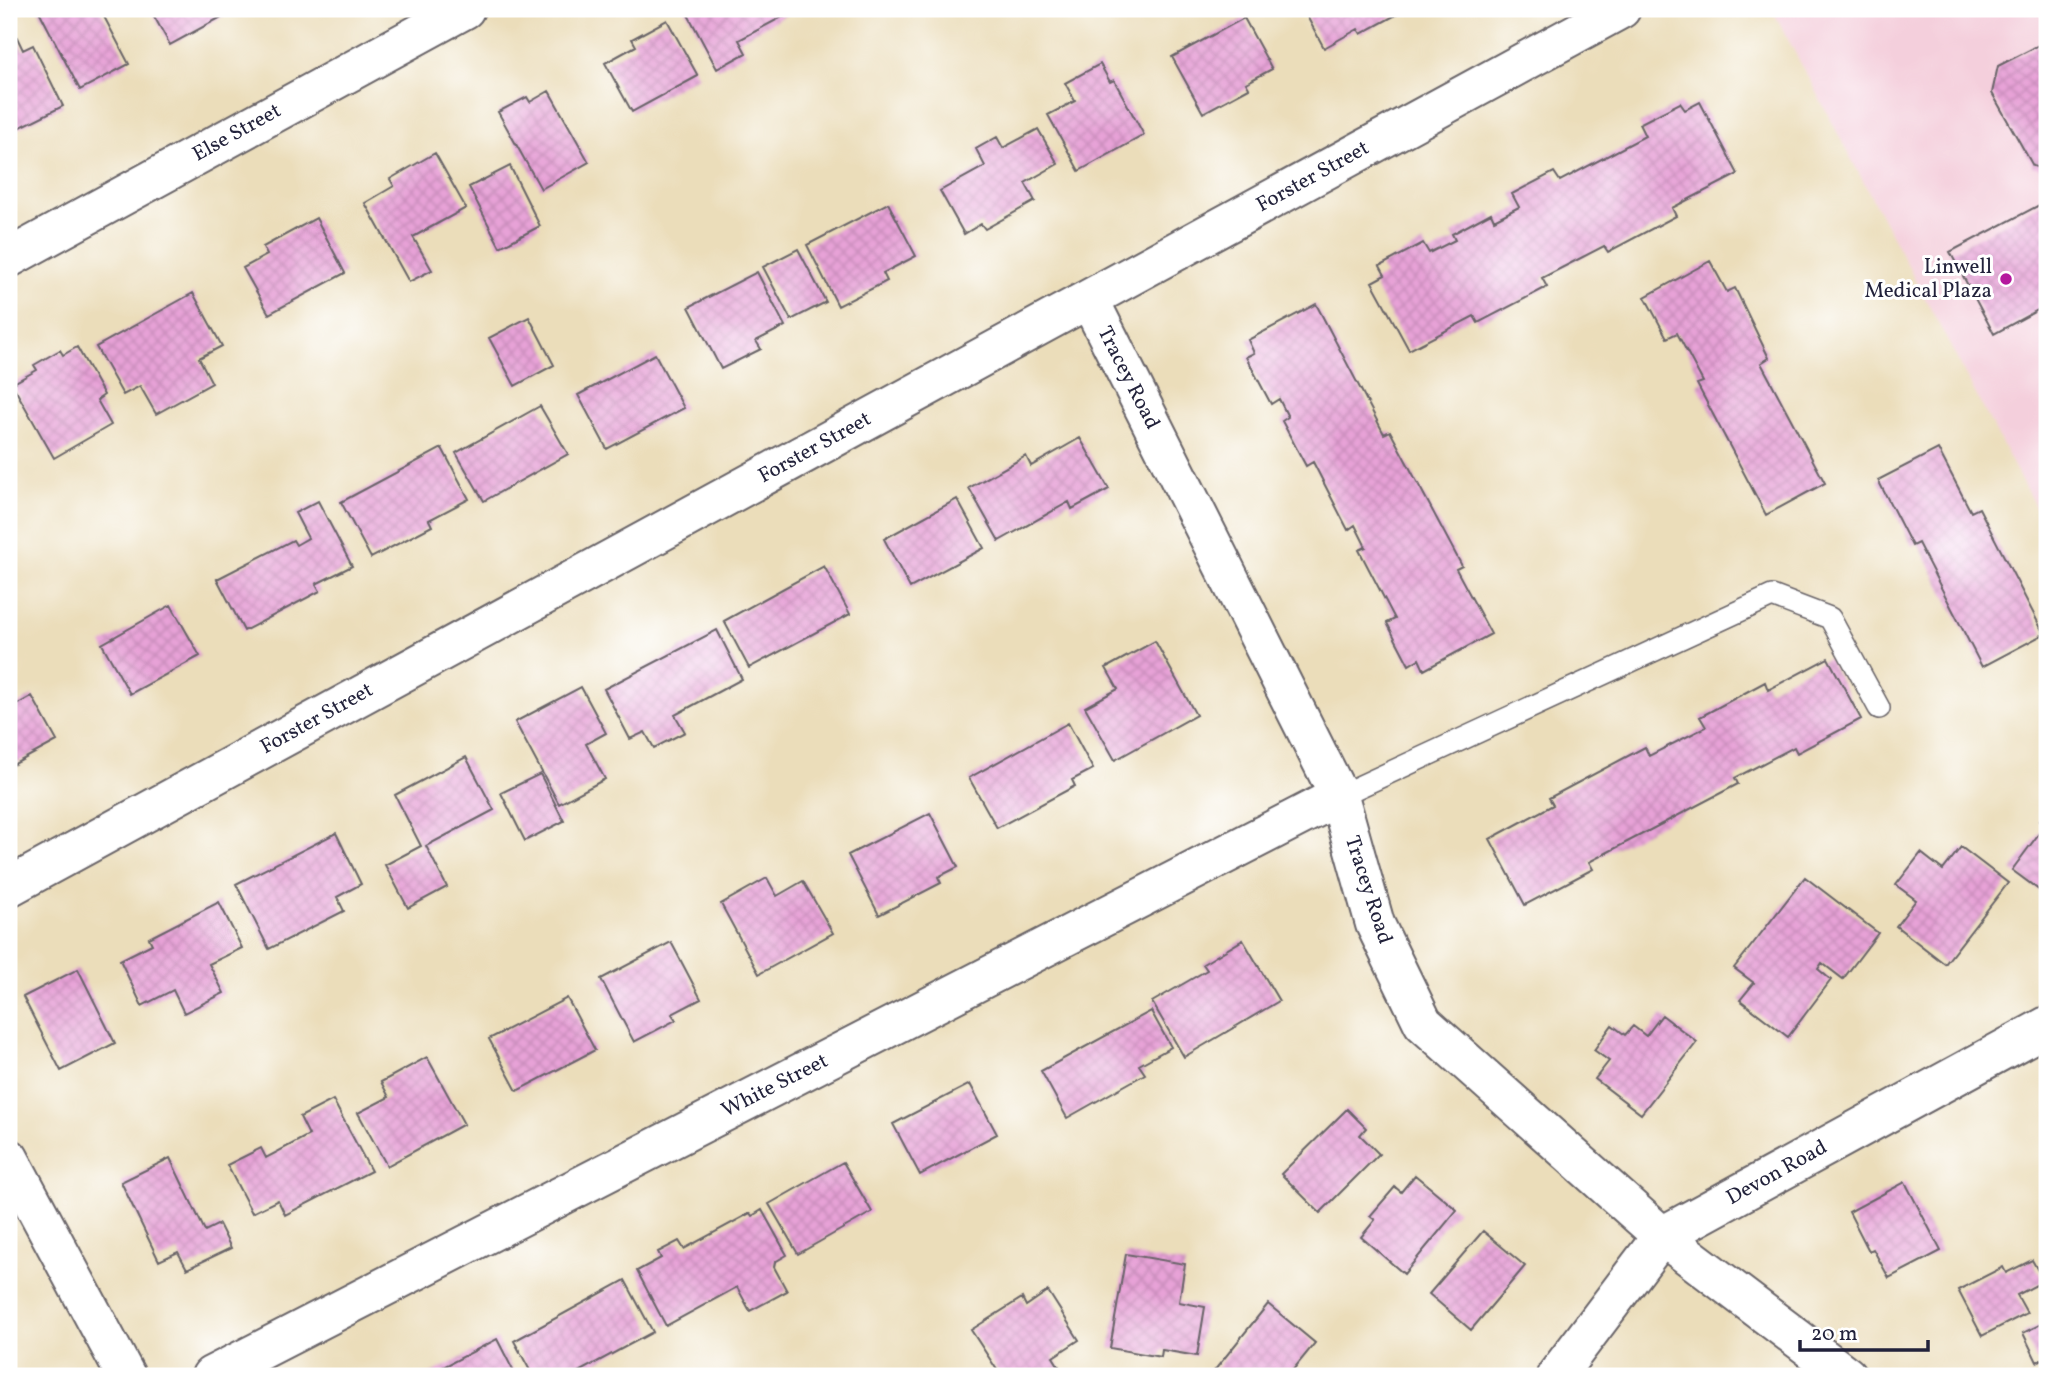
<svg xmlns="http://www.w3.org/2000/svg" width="2056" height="1385" font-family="Vollkorn,serif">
<defs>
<pattern id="building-cross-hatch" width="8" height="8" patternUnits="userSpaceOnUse" patternTransform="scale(1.75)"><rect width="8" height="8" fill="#e7a2d7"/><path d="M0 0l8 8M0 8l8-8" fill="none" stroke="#c68bb9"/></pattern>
</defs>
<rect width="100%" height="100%" fill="#fff"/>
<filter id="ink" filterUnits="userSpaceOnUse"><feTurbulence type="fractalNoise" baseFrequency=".0143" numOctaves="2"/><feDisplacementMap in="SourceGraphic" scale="14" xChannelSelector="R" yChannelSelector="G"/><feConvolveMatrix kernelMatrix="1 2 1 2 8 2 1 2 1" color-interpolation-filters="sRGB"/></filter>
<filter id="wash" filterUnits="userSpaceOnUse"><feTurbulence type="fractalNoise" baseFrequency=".00686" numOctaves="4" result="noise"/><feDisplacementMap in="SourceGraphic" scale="28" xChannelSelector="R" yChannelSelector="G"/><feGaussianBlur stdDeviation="1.57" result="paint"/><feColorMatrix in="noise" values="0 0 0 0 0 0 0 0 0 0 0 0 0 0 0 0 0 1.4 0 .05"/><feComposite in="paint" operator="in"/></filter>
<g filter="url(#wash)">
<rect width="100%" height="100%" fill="#ebddba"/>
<path fill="#f4cfdc" d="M 1772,9 L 2047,9 L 2047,529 Z"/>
<g id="blocks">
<path fill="url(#building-cross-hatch)" d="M 38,9 L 100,9 L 129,64 L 80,90 Z
M 150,9 L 236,9 L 170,45 Z
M 685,9 L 797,9 L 739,40 L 746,53 L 717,69 Z
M 1303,9 L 1407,9 L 1361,34 L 1358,29 L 1324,48 Z
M 1244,18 L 1272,69 L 1246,83 L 1249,88 L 1203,113 L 1172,57 Z
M 667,20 L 698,76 L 632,112 L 605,63 L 636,46 L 632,39 Z
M 11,25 L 23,50 L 33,45 L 63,106 L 17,129 L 9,112 L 9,26 Z
M 2047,41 L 2047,170 L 2033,166 L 1992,93 L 1998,66 Z
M 1100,64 L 1110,82 L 1114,80 L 1144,135 L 1079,171 L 1048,115 L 1075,101 L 1065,83 Z
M 549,91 L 589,162 L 541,189 L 498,112 L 527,97 L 530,102 Z
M 1700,102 L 1738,174 L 1672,208 L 1676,216 L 1608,252 L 1604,246 L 1542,278 L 1547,287 L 1478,323 L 1474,316 L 1409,350 L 1372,282 L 1385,275 L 1380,266 L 1423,243 L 1429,253 L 1455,240 L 1452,234 L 1491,213 L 1494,220 L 1519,207 L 1512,194 L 1554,172 L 1560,181 L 1645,136 L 1639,124 L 1680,103 L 1685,110 Z
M 1038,129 L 1058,164 L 1025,183 L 1035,201 L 985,229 L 981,224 L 964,234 L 940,191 L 985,166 L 976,149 L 997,137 L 1003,148 Z
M 435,153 L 466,208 L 413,237 L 432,270 L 409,282 L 365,203 L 394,186 L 390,179 Z
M 510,166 L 540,226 L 500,247 L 469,187 Z
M 2047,201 L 2047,305 L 1994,334 L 1950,252 Z
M 888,203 L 916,256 L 883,273 L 887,281 L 838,306 L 807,245 Z
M 316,218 L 345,273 L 269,314 L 243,268 L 267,255 L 263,247 Z
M 798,249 L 826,302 L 791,320 L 763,267 Z
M 1710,261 L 1727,292 L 1735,288 L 1769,358 L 1761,363 L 1825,483 L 1766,515 L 1697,384 L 1703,382 L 1677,333 L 1667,338 L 1645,297 Z
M 757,272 L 785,326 L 756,341 L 761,349 L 721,369 L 689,307 Z
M 193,293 L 222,346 L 199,358 L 212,383 L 156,414 L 140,386 L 123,395 L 96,347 Z
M 1316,304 L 1384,434 L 1390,431 L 1462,566 L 1456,569 L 1491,634 L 1424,670 L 1419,659 L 1409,665 L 1387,623 L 1395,619 L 1359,550 L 1366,547 L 1355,525 L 1348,530 L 1313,462 L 1306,466 L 1282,421 L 1288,417 L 1279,399 L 1271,404 L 1246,357 L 1254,353 L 1248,340 Z
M 529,317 L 554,365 L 515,386 L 489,338 Z
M 77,347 L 104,395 L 97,400 L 111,425 L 54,458 L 12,384 L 37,370 L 34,365 L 60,350 L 63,355 Z
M 655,354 L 684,408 L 607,449 L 578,395 Z
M 540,406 L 568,454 L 484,501 L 456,453 Z
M 1080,438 L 1109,489 L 1072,509 L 1069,502 L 999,541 L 969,488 L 1026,456 L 1031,466 Z
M 442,448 L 469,499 L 429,520 L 432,526 L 371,558 L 341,502 Z
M 1938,449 L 1971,512 L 1979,508 L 2044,634 L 1982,667 L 1918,543 L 1912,546 L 1878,480 Z
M 957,499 L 984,548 L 910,588 L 884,539 Z
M 318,501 L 352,566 L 316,584 L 320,591 L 244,631 L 217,579 L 293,540 L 296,545 L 308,538 L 295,513 Z
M 824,566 L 850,614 L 749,668 L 724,621 Z
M 171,605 L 200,656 L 130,694 L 102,644 Z
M 717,630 L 742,679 L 675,715 L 685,732 L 654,748 L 645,732 L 630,739 L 604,689 Z
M 1155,641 L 1196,715 L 1115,760 L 1085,707 L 1118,689 L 1106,668 Z
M 1828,658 L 1861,719 L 1797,753 L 1794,747 L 1735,778 L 1738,784 L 1589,862 L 1593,869 L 1525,905 L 1490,839 L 1553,805 L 1549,798 L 1645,747 L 1649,756 L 1706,727 L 1700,717 L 1765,682 L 1768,690 Z
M 581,687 L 606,733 L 586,744 L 605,779 L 559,804 L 515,722 Z
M 32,696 L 57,741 L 9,767 L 9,709 Z
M 1068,723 L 1093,769 L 1072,780 L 1075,786 L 997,828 L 969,778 Z
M 466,757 L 494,810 L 426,846 L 447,887 L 408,908 L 385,865 L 421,846 L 395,795 Z
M 540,774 L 564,821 L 525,841 L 501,793 Z
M 2047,811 L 2047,896 L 2012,870 L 2046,824 L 2040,820 Z
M 930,813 L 958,867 L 938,877 L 941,883 L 879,915 L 848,855 Z
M 336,833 L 361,884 L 337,897 L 344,911 L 269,949 L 236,884 Z
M 1961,847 L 2008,883 L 1945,964 L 1896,926 L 1916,900 L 1896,885 L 1921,853 L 1943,870 Z
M 1805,877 L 1878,933 L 1843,979 L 1822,963 L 1818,969 L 1831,980 L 1788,1037 L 1740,1000 L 1754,983 L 1734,968 Z
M 767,878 L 777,896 L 803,881 L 833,933 L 759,974 L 721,904 Z
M 219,902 L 242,948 L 209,964 L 224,993 L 184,1013 L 173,990 L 142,1006 L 120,960 L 152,944 L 149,938 Z
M 1243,940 L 1279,1001 L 1184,1057 L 1152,1002 L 1207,970 L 1203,964 Z
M 671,942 L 701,999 L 672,1014 L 676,1020 L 634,1042 L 601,979 Z
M 78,969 L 115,1043 L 61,1071 L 23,997 Z
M 567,998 L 595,1050 L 517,1091 L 489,1039 Z
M 1151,1011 L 1171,1047 L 1139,1065 L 1145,1074 L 1067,1118 L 1041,1071 Z
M 1662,1015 L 1697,1042 L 1641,1114 L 1595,1079 L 1609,1061 L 1594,1050 L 1612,1025 L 1625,1035 L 1633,1026 L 1646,1036 Z
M 427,1057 L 464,1124 L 387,1166 L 358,1113 L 389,1097 L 381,1082 Z
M 970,1084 L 997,1134 L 920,1175 L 893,1124 Z
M 333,1100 L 371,1171 L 285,1215 L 278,1200 L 252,1213 L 227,1165 L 261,1148 L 266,1158 L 309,1135 L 300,1117 Z
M 1347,1109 L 1366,1128 L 1360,1135 L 1379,1154 L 1320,1213 L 1281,1174 Z
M 170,1158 L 205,1231 L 219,1224 L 231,1248 L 187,1269 L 178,1252 L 159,1261 L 121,1182 Z
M 843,1162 L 872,1212 L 798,1254 L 769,1204 Z
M 1415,1175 L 1457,1210 L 1404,1274 L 1361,1237 L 1375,1220 L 1370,1216 L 1395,1187 L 1401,1192 Z
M 1905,1182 L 1941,1251 L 1889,1278 L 1873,1249 L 1869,1251 L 1849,1212 Z
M 762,1210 L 787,1255 L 775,1262 L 774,1267 L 787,1291 L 750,1311 L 737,1287 L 666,1326 L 637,1271 L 661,1258 L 658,1252 L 679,1241 L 684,1249 L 750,1213 L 752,1216 Z
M 1483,1231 L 1525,1266 L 1471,1330 L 1429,1294 Z
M 1126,1254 L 1185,1264 L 1179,1302 L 1205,1307 L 1197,1356 L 1162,1350 L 1161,1357 L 1110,1348 Z
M 2032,1260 L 2044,1281 L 2017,1295 L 2027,1313 L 1982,1336 L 1958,1290 L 2003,1267 L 2006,1273 Z
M 625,1280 L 653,1332 L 571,1376 L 533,1376 L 514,1341 Z
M 1048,1291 L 1079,1340 L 1053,1357 L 1065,1376 L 1001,1376 L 971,1330 L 1022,1298 L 1026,1306 Z
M 1268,1304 L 1315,1343 L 1288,1376 L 1210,1376 Z
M 2047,1321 L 2047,1363 L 2045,1358 L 2037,1362 L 2023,1333 Z
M 497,1339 L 516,1376 L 426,1376 Z"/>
</g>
</g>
<g filter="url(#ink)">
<use href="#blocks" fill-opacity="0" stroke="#686367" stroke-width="2"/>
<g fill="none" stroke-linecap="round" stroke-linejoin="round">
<g stroke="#686367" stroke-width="24">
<path id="lane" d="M 1339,796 L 1772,596 L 1830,618 L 1879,708"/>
</g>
<g stroke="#686367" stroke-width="42">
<path id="street" d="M 9,258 L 465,9
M 1089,299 L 1339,796 L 1375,924 L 1423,1023 L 1662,1236 L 1847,1376
M 9,887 L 1621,9
M 9,1158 L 126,1376
M 211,1376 L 1339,796
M 1556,1376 L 1662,1236 L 2047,1026"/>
</g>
<use href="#lane" stroke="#fff" stroke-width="21"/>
<use href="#street" stroke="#fff" stroke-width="38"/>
</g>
</g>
<circle fill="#b5179e" stroke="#fff" stroke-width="2.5" cx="2006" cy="279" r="7"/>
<g text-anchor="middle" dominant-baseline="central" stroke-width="6" stroke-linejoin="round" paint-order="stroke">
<g font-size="21" fill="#22223b" stroke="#fff">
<text transform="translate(237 133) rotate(-29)">Else Street</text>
<text transform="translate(1313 177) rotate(-29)">Forster Street</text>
<text transform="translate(1128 378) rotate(63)">Tracey Road</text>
<text transform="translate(815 448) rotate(-29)">Forster Street</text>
<text transform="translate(317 719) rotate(-29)">Forster Street</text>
<text transform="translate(1368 890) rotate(72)">Tracey Road</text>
<text transform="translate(775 1086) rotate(-27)">White Street</text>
<text transform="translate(1777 1173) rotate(-29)">Devon Road</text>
</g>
<g font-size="21" fill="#22223b" stroke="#fff" text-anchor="end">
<text x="1992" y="267">Linwell<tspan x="1992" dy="24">Medical Plaza</tspan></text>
</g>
</g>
<rect width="2056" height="1385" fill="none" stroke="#fff" stroke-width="35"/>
<path d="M1800 1340v10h128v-10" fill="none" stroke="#22223b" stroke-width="3.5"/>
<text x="1811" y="1340" font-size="21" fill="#22223b" stroke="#ffffff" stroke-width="5" paint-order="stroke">20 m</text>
</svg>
